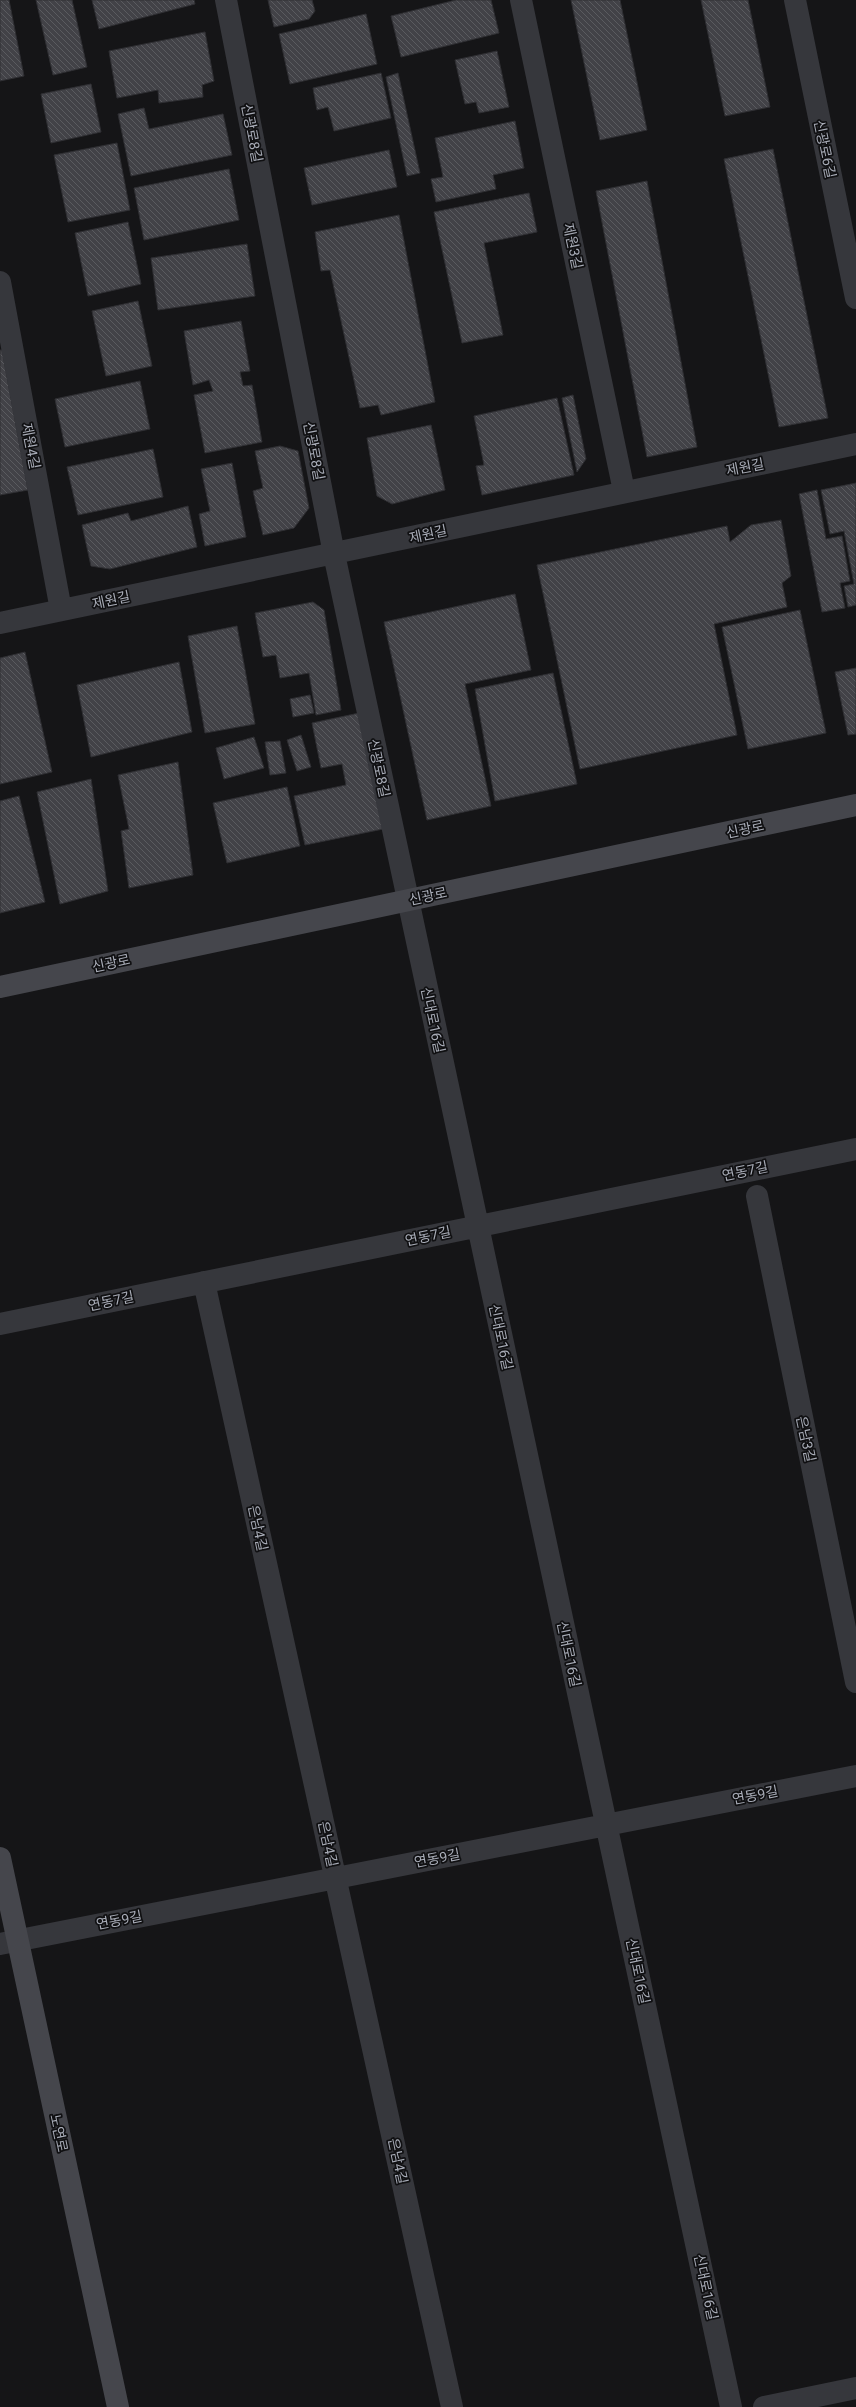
<svg xmlns="http://www.w3.org/2000/svg" width="856" height="2407" font-family="Roboto,'Noto Sans KR',sans-serif">
<defs>
<pattern id="building-back-hatch" width="6" height="6" patternUnits="userSpaceOnUse"><rect width="6" height="6" fill="#424247"/><path d="M-1 5l2 2M0 0l6 6M5-1l2 2" fill="none" stroke="#5a5b5f"/></pattern>
</defs>
<rect width="100%" height="100%" fill="#151517"/>
<path fill="url(#building-back-hatch)" stroke="#2f2f33" d="M 0,0 L 9,0 L 24,76 L 0,81 Z
M 36,0 L 72,0 L 87,67 L 53,75 Z
M 92,0 L 194,0 L 195,4 L 99,29 Z
M 268,0 L 312,0 L 315,11 L 309,19 L 274,27 Z
M 456,0 L 491,0 L 499,33 L 401,57 L 391,16 Z
M 571,0 L 620,0 L 647,130 L 600,140 Z
M 701,0 L 748,0 L 770,107 L 725,116 Z
M 366,14 L 377,64 L 290,84 L 279,34 Z
M 205,32 L 214,81 L 202,85 L 203,97 L 159,103 L 158,90 L 117,98 L 109,51 Z
M 497,51 L 509,107 L 479,113 L 476,102 L 465,104 L 455,60 Z
M 381,73 L 391,118 L 334,131 L 328,107 L 317,110 L 313,88 Z
M 398,73 L 420,173 L 407,176 L 386,77 Z
M 91,84 L 101,132 L 51,143 L 41,94 Z
M 144,108 L 149,129 L 223,114 L 232,155 L 131,176 L 118,114 Z
M 515,121 L 524,168 L 493,175 L 496,189 L 436,202 L 431,179 L 443,177 L 435,138 Z
M 117,143 L 130,210 L 68,222 L 54,155 Z
M 773,149 L 828,418 L 779,427 L 724,159 Z
M 389,150 L 397,187 L 312,205 L 304,168 Z
M 229,169 L 239,220 L 144,240 L 134,188 Z
M 647,181 L 697,447 L 647,457 L 596,191 Z
M 529,193 L 537,232 L 484,243 L 503,335 L 462,343 L 434,212 Z
M 399,215 L 435,402 L 381,415 L 378,405 L 360,408 L 330,270 L 321,271 L 315,232 Z
M 128,222 L 141,284 L 88,296 L 75,233 Z
M 247,244 L 255,296 L 158,310 L 151,258 Z
M 138,301 L 152,366 L 106,376 L 92,311 Z
M 241,321 L 250,371 L 240,372 L 243,386 L 252,385 L 262,442 L 205,453 L 194,395 L 213,391 L 209,380 L 193,385 L 184,331 Z
M 0,350 L 2,350 L 28,490 L 0,495 Z
M 140,381 L 150,429 L 65,447 L 55,399 Z
M 573,395 L 586,459 L 577,472 L 562,398 Z
M 557,398 L 574,475 L 482,495 L 476,466 L 484,465 L 474,416 Z
M 431,425 L 445,490 L 392,504 L 377,496 L 367,438 Z
M 280,446 L 298,451 L 309,508 L 294,528 L 263,535 L 253,491 L 263,488 L 255,451 Z
M 153,449 L 163,497 L 78,515 L 67,467 Z
M 232,463 L 246,537 L 205,546 L 199,514 L 210,511 L 201,469 Z
M 856,483 L 856,605 L 848,607 L 844,586 L 854,584 L 844,531 L 830,534 L 821,490 Z
M 817,490 L 826,539 L 842,536 L 850,581 L 840,583 L 845,608 L 822,612 L 799,494 Z
M 188,506 L 197,547 L 110,569 L 91,566 L 82,525 L 128,513 L 131,521 Z
M 781,520 L 791,576 L 782,583 L 787,607 L 714,624 L 737,735 L 580,769 L 537,565 L 727,526 L 730,542 L 751,525 Z
M 515,594 L 531,670 L 465,684 L 491,806 L 427,820 L 384,622 Z
M 313,602 L 324,610 L 341,710 L 316,715 L 309,673 L 280,678 L 276,655 L 263,657 L 255,613 Z
M 800,610 L 826,733 L 748,749 L 722,627 Z
M 237,626 L 255,724 L 205,733 L 188,636 Z
M 25,652 L 52,772 L 0,784 L 0,658 Z
M 179,662 L 192,732 L 91,757 L 77,685 Z
M 856,668 L 856,734 L 848,735 L 835,672 Z
M 553,673 L 577,784 L 495,801 L 475,689 Z
M 310,695 L 314,713 L 293,717 L 290,699 Z
M 364,712 L 388,828 L 305,845 L 294,796 L 346,785 L 342,764 L 321,768 L 312,723 Z
M 301,735 L 311,767 L 297,771 L 287,740 Z
M 254,737 L 264,768 L 224,779 L 216,748 Z
M 280,741 L 286,773 L 270,775 L 265,742 Z
M 178,762 L 193,875 L 129,888 L 121,831 L 129,829 L 118,775 Z
M 91,779 L 108,891 L 60,904 L 37,792 Z
M 287,787 L 300,846 L 227,863 L 213,803 Z
M 19,796 L 45,902 L 0,913 L 0,801 Z"/>
<g fill="none" stroke-linecap="round" stroke-linejoin="round">
<path stroke="#36373c" stroke-width="22" d="M 226,0 L 334,554 L 731,2407
M 521,0 L 624,491
M 795,0 L 856,298
M 0,282 L 61,610
M 0,623 L 856,444
M 757,1196 L 856,1682
M 204,1282 L 452,2407
M 0,1324 L 856,1149
M 0,1944 L 856,1776
M 764,2407 L 856,2388"/>
<path stroke="#45464c" stroke-width="22" d="M 0,987 L 856,805
M 0,1858 L 118,2407"/>
</g>
<g text-anchor="middle" dominant-baseline="central" stroke-width="3.5" stroke-linejoin="round" paint-order="stroke">
<g font-size="14" fill="#a8acb7" stroke="#101012">
<text transform="translate(252 133) rotate(79)">신광로8길</text>
<text transform="translate(825 149) rotate(78)">신광로6길</text>
<text transform="translate(573 246) rotate(78)">제원3길</text>
<text transform="translate(31 446) rotate(79)">제원4길</text>
<text transform="translate(314 451) rotate(79)">신광로8길</text>
<text transform="translate(745 467) rotate(-11)">제원길</text>
<text transform="translate(428 534) rotate(-12)">제원길</text>
<text transform="translate(111 600) rotate(-12)">제원길</text>
<text transform="translate(379 768) rotate(78)">신광로8길</text>
<text transform="translate(745 829) rotate(-12)">신광로</text>
<text transform="translate(428 896) rotate(-12)">신광로</text>
<text transform="translate(111 963) rotate(-12)">신광로</text>
<text transform="translate(433 1020) rotate(78)">신대로16길</text>
<text transform="translate(745 1171) rotate(-12)">연동7길</text>
<text transform="translate(428 1236) rotate(-12)">연동7길</text>
<text transform="translate(111 1301) rotate(-12)">연동7길</text>
<text transform="translate(501 1337) rotate(78)">신대로16길</text>
<text transform="translate(806 1439) rotate(78)">은남3길</text>
<text transform="translate(258 1528) rotate(78)">은남4길</text>
<text transform="translate(569 1654) rotate(78)">신대로16길</text>
<text transform="translate(755 1795) rotate(-11)">연동9길</text>
<text transform="translate(328 1844) rotate(78)">은남4길</text>
<text transform="translate(437 1858) rotate(-11)">연동9길</text>
<text transform="translate(119 1920) rotate(-11)">연동9길</text>
<text transform="translate(638 1971) rotate(78)">신대로16길</text>
<text transform="translate(59 2133) rotate(78)">노연로</text>
<text transform="translate(398 2161) rotate(78)">은남4길</text>
<text transform="translate(706 2287) rotate(78)">신대로16길</text>
</g>
</g>
</svg>
